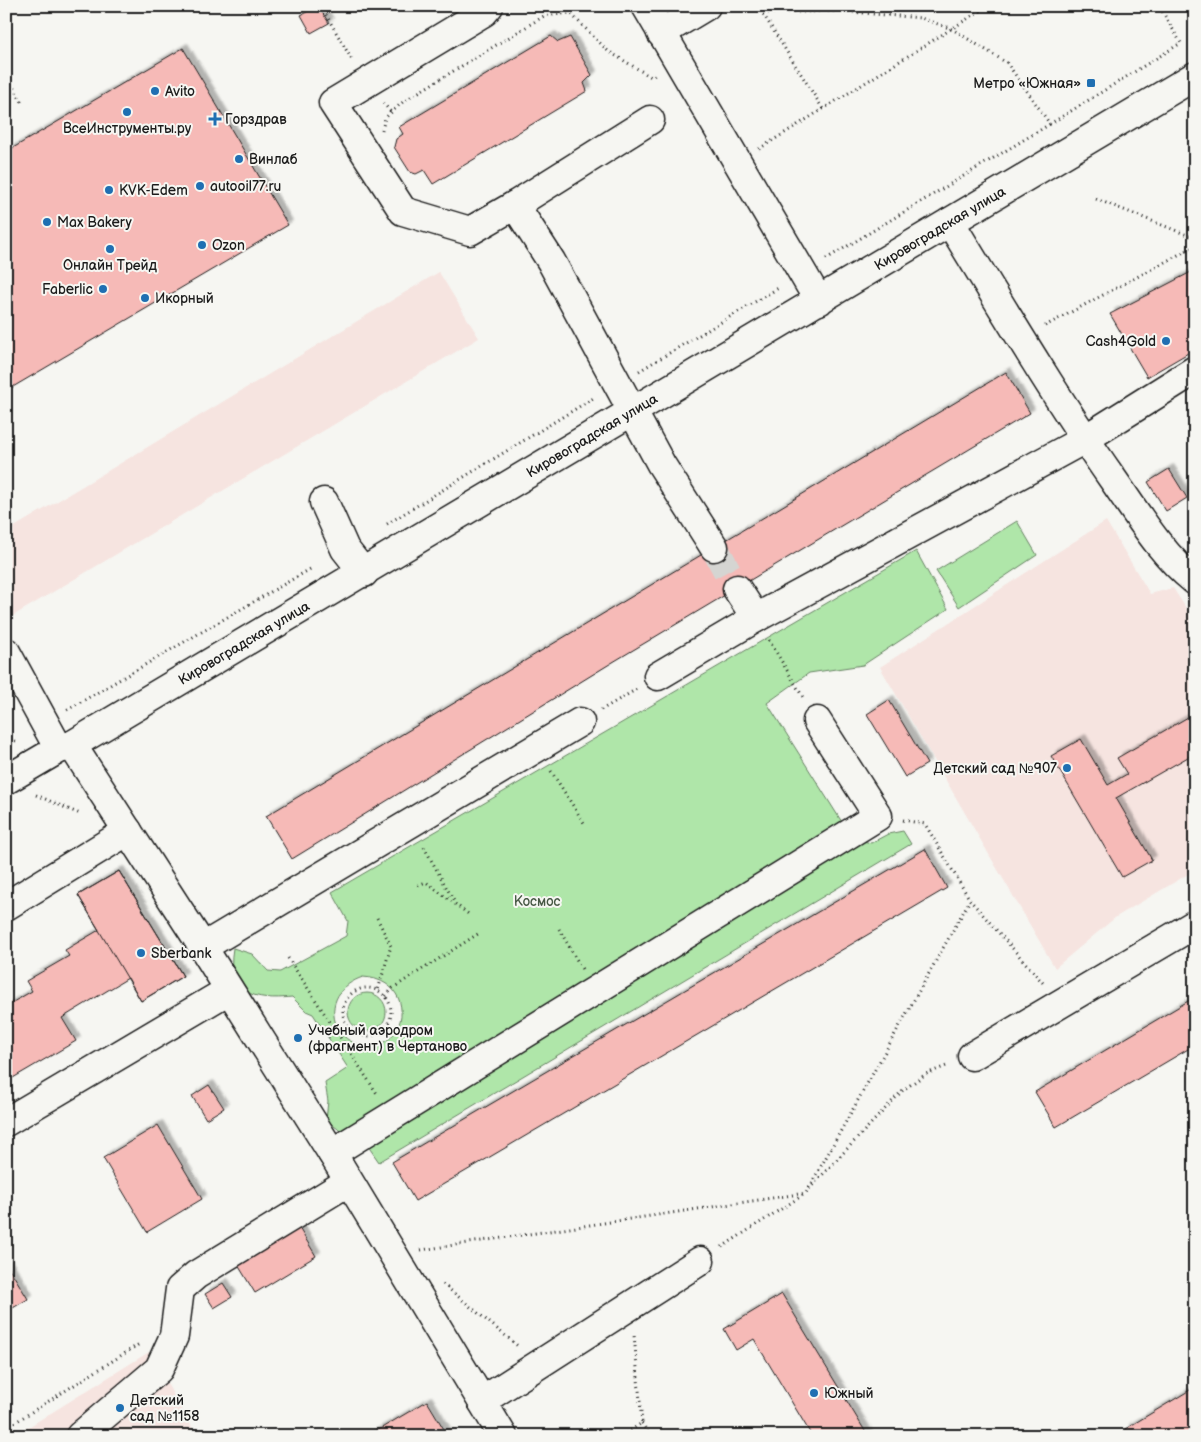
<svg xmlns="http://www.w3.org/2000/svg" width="1201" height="1442" font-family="'Balsamiq Sans',sans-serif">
<defs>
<filter id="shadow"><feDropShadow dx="4.5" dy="-4.5" stdDeviation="1" flood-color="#0004"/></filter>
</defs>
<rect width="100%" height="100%" fill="#f6f6f2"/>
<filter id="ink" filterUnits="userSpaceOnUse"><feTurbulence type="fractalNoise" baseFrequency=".02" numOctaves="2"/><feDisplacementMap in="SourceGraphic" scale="10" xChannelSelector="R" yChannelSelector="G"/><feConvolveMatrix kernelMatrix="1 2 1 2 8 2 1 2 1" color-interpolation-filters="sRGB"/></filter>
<g filter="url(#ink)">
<path fill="#f6e4e0" d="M 439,272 L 479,338 L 6,620 L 6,532 Z
M 1106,521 L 1150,594 L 1173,588 L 1195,622 L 1195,870 L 1116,917 L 1055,968 L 880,667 Z
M 149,1352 L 197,1436 L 14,1436 Z"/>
<path fill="#afe6a9" stroke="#668162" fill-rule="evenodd" d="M 1017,521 L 1037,555 L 959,607 L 936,571 Z
M 916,551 L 948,609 L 863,665 L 809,673 L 767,703 L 852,838 L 871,843 L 888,834 L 903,831 L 911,844 L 379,1162 L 361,1136 L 342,1132 L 326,1120 L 328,1101 L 325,1083 L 348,1068 L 313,1014 L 306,1011 L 292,997 C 255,1001 225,994 233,948 L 252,954 L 268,971 L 280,972 L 346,936 L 348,921 L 332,892 ZM 363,977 C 420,980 408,1054 361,1045 C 351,1043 341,1036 337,1027 C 327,1003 341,984 363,977 Z
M348 1012a19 19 0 1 1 38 0a19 19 0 1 1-38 0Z"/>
<path fill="#f6bab7" stroke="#1c1c1c" filter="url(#shadow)" d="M 318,6 L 329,23 L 311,33 L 301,15 Z
M 551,36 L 558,42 L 570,37 L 592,75 L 584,83 L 587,91 L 433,184 L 424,170 L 416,174 L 410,172 L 394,147 L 396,139 L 403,134 L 399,127 Z
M 183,48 L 288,225 L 6,391 L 6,152 Z
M 1195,270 L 1195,349 L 1147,377 L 1110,314 Z
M 1006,372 L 1030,413 L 613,662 L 292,859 L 266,816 Z
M 1169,469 L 1187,498 L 1166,511 L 1148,482 Z
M 889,700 L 927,764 L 905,777 L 867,714 Z
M 1195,713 L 1195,753 L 1116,798 L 1152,860 L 1122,877 L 1051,756 L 1081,739 L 1108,785 L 1127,774 L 1117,758 Z
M 925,849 L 947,888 L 415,1201 L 392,1162 Z
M 119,871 L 183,976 L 141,1001 L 78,895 Z
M 119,871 L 183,976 L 141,1001 L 128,978 L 62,1018 L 76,1041 L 6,1082 L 6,1006 L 32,991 L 26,981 L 69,956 L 65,950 L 99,930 L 78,895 Z
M 1195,997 L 1195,1045 L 1056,1127 L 1035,1092 Z
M 209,1085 L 224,1108 L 206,1119 L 192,1096 Z
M 158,1125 L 202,1199 L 147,1232 L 103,1158 Z
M 299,1228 L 316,1256 L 255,1293 L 238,1265 Z
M 6,1263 L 28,1299 L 6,1312 Z
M 223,1283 L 232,1297 L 214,1308 L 205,1294 Z
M 782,1294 L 868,1436 L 812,1436 L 754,1339 L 736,1350 L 724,1329 Z
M 1195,1387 L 1195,1436 L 1129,1436 L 1125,1429 Z
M 427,1401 L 448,1436 L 368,1436 Z"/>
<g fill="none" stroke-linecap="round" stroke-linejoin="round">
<path stroke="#d5d5d2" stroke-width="28" stroke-dasharray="28 14" stroke-linecap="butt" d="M 714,547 L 737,589"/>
<g stroke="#1c1c1c" stroke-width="31">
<g id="minor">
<path d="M 489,6 L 484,12 L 333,103 L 403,211 L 470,231 L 515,205 L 551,261 L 661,464 L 714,547"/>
<path d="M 646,6 L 819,301"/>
<path d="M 661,33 L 706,6"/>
<path d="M 515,205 L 650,120"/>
<path d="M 950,222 C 1003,309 1054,395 1112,478 C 1138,515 1160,553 1195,581"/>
<path d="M 324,502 L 345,549 L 364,573"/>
<path d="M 737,589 L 756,618"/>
<path d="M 6,652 L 59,749"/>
<path d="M 658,676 L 756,618 L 1085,439 L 1195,370"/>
<path d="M 72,745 L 197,938 L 332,1153 L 503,1436"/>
<path id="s1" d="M 6,780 L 59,749 L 72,745 L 1195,76"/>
<path d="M 6,906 L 128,831"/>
<path d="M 203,947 L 580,722"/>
<path d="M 972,1056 L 1195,924"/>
<path d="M 6,1122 L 229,990"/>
<path d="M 332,1153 L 878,816 L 817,721"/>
<path d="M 482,1401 L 700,1261"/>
<path d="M 80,1436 L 159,1369 L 174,1336 L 180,1289 L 196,1275 L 348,1182"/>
</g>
</g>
<path stroke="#1c1c1c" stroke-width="3" stroke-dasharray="1 4" stroke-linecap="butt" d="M 321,6 L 352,60
M 758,6 L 823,109
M 763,13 L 839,11 L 921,18 L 952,29 L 1007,63 L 1050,124 L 1181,43 L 1159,6
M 6,75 L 22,102
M 383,103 L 391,112
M 382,130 L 385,118 L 404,101 L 544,16 L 570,13 L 608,51 L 651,77 L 657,74
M 759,149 L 988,6
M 1096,199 L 1195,238
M 826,259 L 1050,124
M 1045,326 L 1195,246
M 639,371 L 780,287
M 387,524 L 595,397
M 769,640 L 804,699
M 67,710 L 312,568
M 601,710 L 637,689
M 6,746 L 17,740
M 551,771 L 584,823
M 36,795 L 80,814
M 903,820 L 925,824 L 970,900 L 1043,983
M 424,847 L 455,903
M 418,885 L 426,882 L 471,916
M 377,918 L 391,946 L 378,990
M 559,929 L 582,969
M 288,958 L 378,1095
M343 1012a24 24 0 1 1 48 0a24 24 0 1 1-48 0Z
M 386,996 L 393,988 L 481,932
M 337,1031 L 348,1027
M 328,1037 L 339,1030
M 809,1189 L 903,1090 L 926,1074 L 949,1065
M 722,1247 L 803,1195
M 421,1250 L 806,1193 L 970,900
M 443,1284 L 519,1347
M 642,1423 L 650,1436
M 6,1428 L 141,1343
M 622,1436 L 642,1423 L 634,1335"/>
<use href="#minor" stroke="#f6f6f2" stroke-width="28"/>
</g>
</g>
<g fill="#1f6fb2" stroke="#f6f6f2" stroke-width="2">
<rect x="1086" y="78" width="10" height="10" rx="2.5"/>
<circle cx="155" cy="91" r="5"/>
<circle cx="127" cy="112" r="5"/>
<path d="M212.5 111.5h5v5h5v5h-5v5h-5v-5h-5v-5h5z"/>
<circle cx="239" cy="159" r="5"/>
<circle cx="200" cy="186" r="5"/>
<circle cx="109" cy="190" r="5"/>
<circle cx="47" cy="222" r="5"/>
<circle cx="202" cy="245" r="5"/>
<circle cx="110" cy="249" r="5"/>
<circle cx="103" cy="289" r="5"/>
<circle cx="145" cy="298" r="5"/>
<circle cx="1166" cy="341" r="5"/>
<circle cx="1067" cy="768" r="5"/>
<circle cx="141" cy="953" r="5"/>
<circle cx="298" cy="1038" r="5"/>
<circle cx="814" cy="1393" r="5"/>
<circle cx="120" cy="1408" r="5"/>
</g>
<g text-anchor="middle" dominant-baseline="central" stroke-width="4" stroke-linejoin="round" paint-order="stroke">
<g font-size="14" fill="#1c1c1c" stroke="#f6f6f2" text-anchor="start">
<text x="1081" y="83" text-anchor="end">Метро «Южная»</text>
<text x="165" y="91">Avito</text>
<text x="225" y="119">Горздрав</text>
<text x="127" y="128" text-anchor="middle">ВсеИнструменты.ру</text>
<text x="249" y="159">Винлаб</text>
<text x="210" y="186">autooil77.ru</text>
<text x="119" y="190">KVK-Edem</text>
<text x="57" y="222">Max Bakery</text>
<text x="212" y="245">Ozon</text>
<text x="110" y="265" text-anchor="middle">Онлайн Трейд</text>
<text x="93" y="289" text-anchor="end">Faberlic</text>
<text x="155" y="298">Икорный</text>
<text x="1156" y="341" text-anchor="end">Cash4Gold</text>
<text x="1057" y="768" text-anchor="end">Детский сад №907</text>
<text x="151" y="953">Sberbank</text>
<text x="308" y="1030">Учебный аэродром<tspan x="308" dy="16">(фрагмент) в Чертаново</tspan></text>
<text x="824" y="1393">Южный</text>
<text x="130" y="1400">Детский<tspan x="130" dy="16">сад №1158</tspan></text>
</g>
<g font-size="14" fill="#1c1c1c" stroke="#f6f6f2">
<text stroke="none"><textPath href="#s1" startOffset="1085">Кировоградская улица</textPath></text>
<text stroke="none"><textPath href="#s1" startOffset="680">Кировоградская улица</textPath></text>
<text stroke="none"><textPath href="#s1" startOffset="275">Кировоградская улица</textPath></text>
</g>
<g font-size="14" fill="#485946" stroke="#f6f6f2">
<text x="537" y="901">Космос</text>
</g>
</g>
<rect width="1201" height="1442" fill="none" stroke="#f6f6f2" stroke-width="25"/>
<rect x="12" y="12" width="1176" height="1417" fill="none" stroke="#1c1c1c" stroke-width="2" filter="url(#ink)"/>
</svg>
